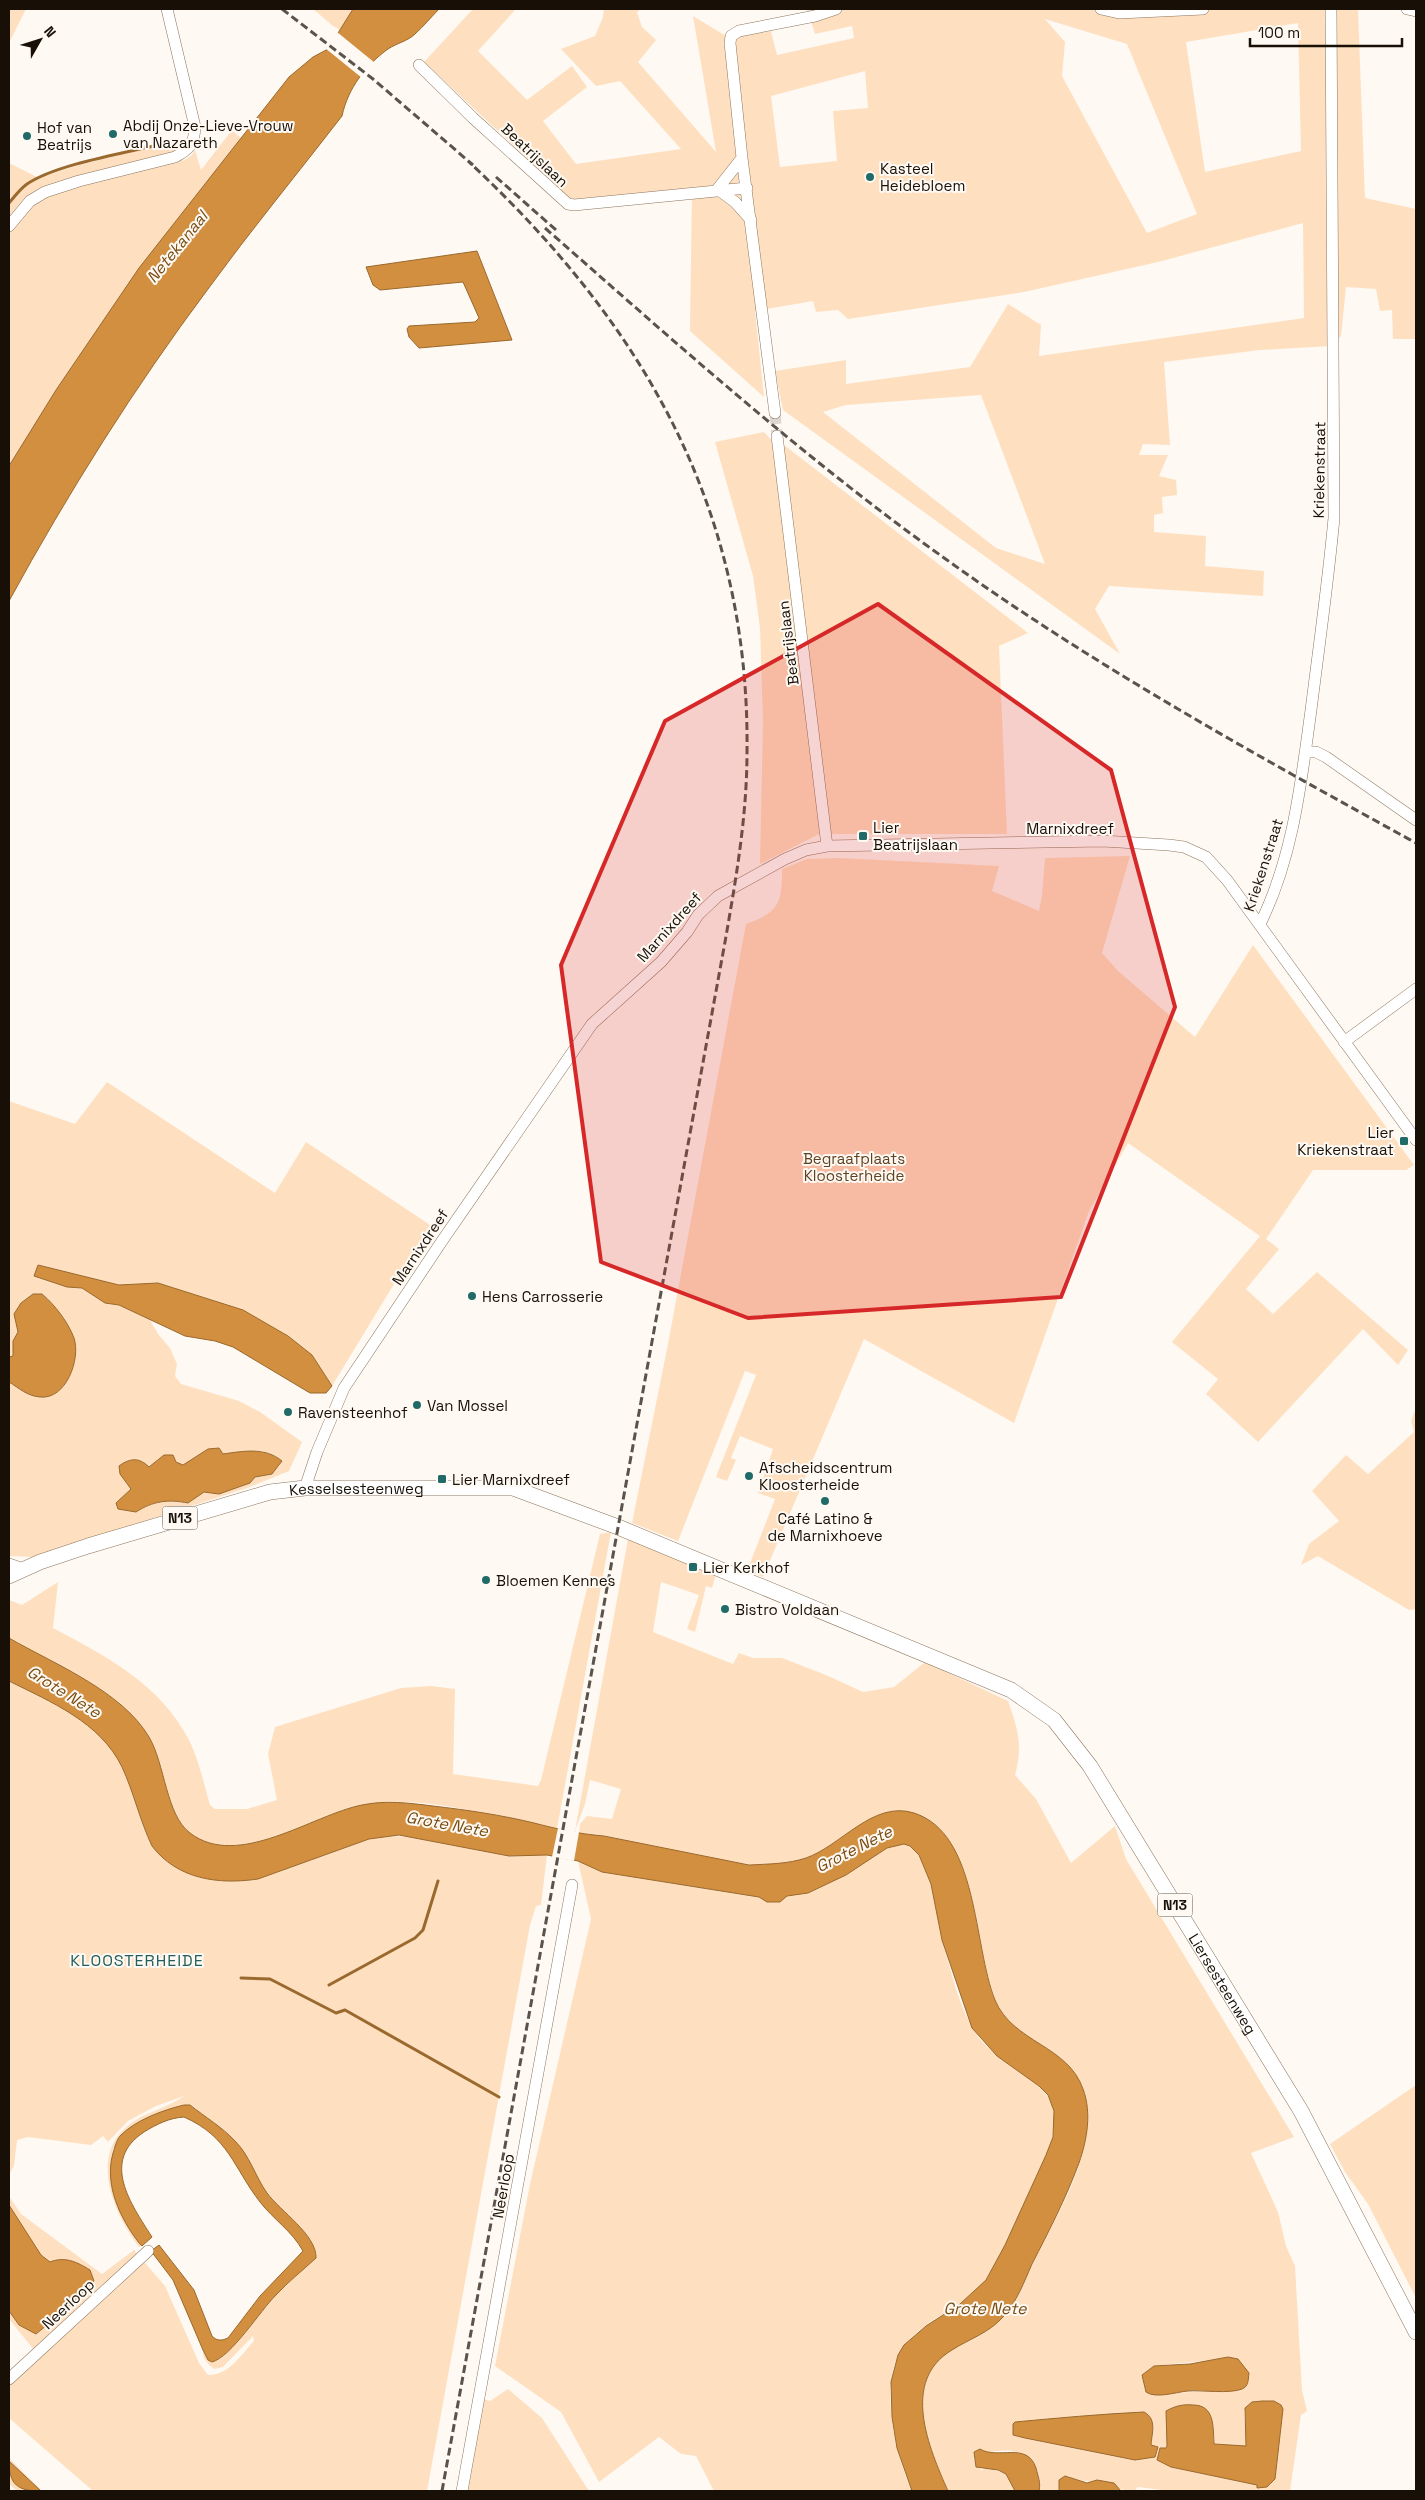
<svg xmlns="http://www.w3.org/2000/svg" width="1425" height="2500" font-family="'Space Grotesk',sans-serif">
<rect width="100%" height="100%" fill="#fef9f3"/>
<path fill="#fee0c1" fill-rule="evenodd" d="M 9,9 L 26,9 L 9,43 Z
M 313,9 L 355,9 L 344,32 L 333,26 Z
M 473,9 L 516,9 L 478,51 L 527,100 L 572,66 L 587,87 L 543,121 L 576,164 L 681,149 L 620,81 L 596,86 L 561,49 L 595,36 L 603,17 L 604,9 L 641,9 L 637,12 L 642,27 L 656,40 L 638,62 L 716,152 L 693,16 L 726,36 L 771,31 L 777,55 L 854,38 L 852,26 L 815,34 L 807,9 L 1358,9 L 1365,198 L 1416,209 L 1416,339 L 1393,339 L 1392,310 L 1380,311 L 1376,289 L 1346,287 L 1341,336 L 1331,346 L 1260,350 L 1164,362 L 1170,445 L 1143,444 L 1139,455 L 1168,455 L 1159,476 L 1176,480 L 1177,495 L 1162,497 L 1163,513 L 1154,515 L 1154,532 L 1206,536 L 1205,566 L 1264,571 L 1263,596 L 1109,586 L 1095,609 L 1120,654 L 783,410 L 775,371 L 846,360 L 846,384 L 970,367 L 1008,304 L 1041,325 L 1039,356 L 1304,318 L 1303,223 L 1158,262 L 1024,292 L 848,319 L 838,310 L 816,312 L 813,301 L 755,311 L 764,397 L 690,331 L 692,189 L 573,201 L 424,62 ZM 1045,19 L 1127,44 L 1197,214 L 1147,233 L 1062,76 L 1065,42 ZM 1298,23 L 1301,151 L 1205,172 L 1186,42 ZM 865,71 L 868,108 L 833,111 L 837,161 L 780,167 L 771,96 ZM 981,395 L 1045,564 L 996,548 L 823,412 L 846,405 Z
M 232,130 L 241,138 L 139,268 L 56,390 L 9,466 L 9,163 L 39,178 L 75,166 L 170,142 L 183,161 L 192,155 L 195,150 L 201,170 Z
M 764,432 L 783,453 L 784,445 L 1028,633 L 999,646 L 1007,834 L 819,834 L 760,864 L 763,721 L 760,628 L 753,576 L 715,442 Z
M 1130,856 L 1102,953 L 1118,971 L 1195,1037 L 1253,945 L 1414,1165 L 1406,1170 L 1313,1170 L 1266,1239 L 1279,1249 L 1246,1289 L 1273,1314 L 1317,1272 L 1408,1350 L 1398,1365 L 1363,1329 L 1258,1442 L 1206,1394 L 1218,1379 L 1172,1342 L 1260,1236 L 1128,1143 L 1089,1211 L 1014,1423 L 864,1339 L 763,1577 L 747,1571 L 775,1499 L 758,1493 L 773,1449 L 740,1436 L 731,1458 L 736,1460 L 727,1481 L 716,1477 L 756,1375 L 745,1371 L 678,1541 L 632,1523 L 668,1344 L 746,924 C 779,912 782,904 782,869 L 807,859 L 839,858 L 999,866 L 992,891 L 1039,911 L 1042,896 L 1045,858 Z
M 107,1082 L 275,1193 L 306,1142 L 430,1225 L 332,1386 L 312,1355 L 288,1336 L 243,1310 L 158,1283 L 119,1285 L 38,1265 L 34,1276 L 67,1287 L 82,1288 L 105,1303 L 119,1305 L 149,1318 L 158,1334 L 170,1348 L 177,1364 L 175,1376 L 181,1384 L 239,1401 L 260,1412 L 302,1442 L 289,1471 L 247,1488 L 33,1557 L 9,1556 L 9,1382 L 27,1394 L 72,1371 C 73,1364 76,1355 75,1348 C 75,1329 56,1306 42,1294 C 30,1313 11,1333 13,1357 L 9,1357 L 9,1101 L 75,1124 ZM 262,1451 L 280,1465 L 272,1474 L 255,1477 C 249,1487 215,1496 204,1492 L 188,1503 C 168,1499 153,1501 136,1512 L 116,1503 L 131,1489 L 120,1474 L 149,1467 L 164,1455 L 183,1465 L 192,1462 L 196,1456 Z
M 1416,1408 L 1416,1609 L 1409,1610 L 1318,1556 L 1301,1565 L 1309,1544 L 1339,1521 L 1312,1491 L 1346,1455 L 1368,1474 L 1414,1432 L 1411,1421 Z
M 611,1532 L 557,1829 C 501,1819 432,1796 374,1803 C 322,1809 251,1865 200,1840 C 162,1821 168,1757 141,1725 C 136,1719 127,1714 121,1708 C 87,1680 47,1660 9,1638 L 9,1600 L 22,1605 L 58,1582 L 53,1628 C 106,1656 160,1684 189,1740 C 199,1760 204,1784 210,1805 L 215,1809 L 247,1809 L 277,1800 L 268,1754 L 275,1727 L 401,1688 L 431,1686 L 455,1689 L 453,1774 L 538,1786 L 541,1780 L 600,1534 Z
M 628,1539 L 716,1574 L 712,1588 L 706,1586 L 695,1632 L 687,1629 L 699,1595 L 661,1582 L 653,1632 L 733,1664 L 739,1653 L 753,1658 L 782,1658 L 826,1675 L 863,1692 L 894,1687 L 925,1662 L 1008,1701 C 1018,1729 1023,1746 1015,1775 L 1036,1799 L 1071,1863 L 1115,1826 L 1126,1859 L 1294,2137 L 1251,2153 L 1278,2212 L 1286,2246 L 1295,2266 L 1302,2390 L 1307,2411 L 1301,2415 L 1290,2491 L 1169,2491 L 1138,2487 L 1134,2491 C 1117,2491 1109,2482 1095,2482 C 1083,2481 1079,2481 1067,2476 L 1059,2491 L 1039,2491 C 1041,2484 1040,2479 1037,2472 C 1026,2444 997,2448 973,2458 L 981,2470 L 989,2468 L 1006,2474 L 1015,2491 L 948,2491 C 929,2448 901,2382 951,2350 C 960,2344 971,2340 981,2334 C 992,2327 1003,2315 1012,2306 C 1021,2295 1026,2277 1032,2265 C 1054,2219 1090,2165 1087,2113 C 1082,2046 1032,2057 1003,2014 C 973,1969 979,1894 951,1844 L 867,1820 C 847,1833 828,1851 805,1858 C 747,1878 665,1846 605,1836 C 597,1834 588,1836 579,1834 L 580,1824 L 587,1816 L 612,1819 L 621,1789 L 590,1780 L 585,1804 L 575,1831 ZM 1211,2360 L 1236,2391 C 1221,2389 1151,2396 1146,2392 L 1142,2375 L 1154,2366 ZM 1262,2401 L 1282,2412 L 1275,2479 L 1268,2485 L 1257,2487 L 1257,2485 L 1171,2467 L 1166,2463 L 1164,2448 L 1167,2446 L 1168,2434 L 1214,2432 L 1214,2444 L 1247,2446 L 1244,2411 L 1252,2402 Z
M 9,1681 C 42,1698 84,1714 108,1744 C 127,1769 134,1799 144,1828 C 160,1876 213,1886 258,1879 L 369,1839 L 385,1836 L 416,1837 L 509,1855 L 547,1855 L 541,1905 L 536,1906 L 530,1925 L 427,2491 L 93,2491 L 9,2418 L 9,2385 L 39,2356 L 9,2319 L 9,2311 L 19,2325 L 36,2334 L 65,2310 L 94,2281 L 50,2262 L 41,2255 L 9,2205 L 9,2196 L 21,2214 L 102,2274 L 134,2250 L 165,2286 L 199,2363 L 208,2375 C 229,2375 240,2356 254,2341 L 253,2336 L 223,2367 L 214,2369 C 208,2364 202,2359 203,2350 L 208,2360 L 221,2358 L 240,2339 L 276,2295 L 316,2258 C 317,2235 280,2211 267,2193 C 255,2177 248,2156 235,2141 C 223,2127 205,2117 190,2105 C 167,2112 137,2118 120,2136 C 98,2160 121,2228 142,2246 L 139,2247 C 116,2217 90,2161 124,2129 C 140,2113 166,2109 184,2096 L 156,2106 L 128,2121 L 108,2142 L 103,2136 L 91,2145 L 28,2137 L 17,2140 L 14,2166 L 9,2174 Z
M 904,1844 C 934,1850 939,1930 946,1954 C 954,1982 962,2016 980,2039 C 1000,2064 1050,2081 1054,2113 C 1058,2138 1042,2162 1032,2185 C 1019,2214 1006,2255 986,2281 C 969,2301 945,2311 925,2326 C 915,2334 904,2343 899,2354 C 880,2389 896,2457 912,2491 L 714,2491 L 696,2456 L 681,2454 L 659,2437 L 599,2482 L 561,2412 L 495,2366 L 530,2184 L 591,1919 L 578,1861 L 602,1872 L 759,1897 L 767,1902 L 779,1902 L 787,1896 L 808,1893 L 846,1875 L 887,1848 Z
M 1416,2085 L 1416,2298 L 1368,2204 L 1345,2172 L 1330,2144 Z
M 508,2389 L 542,2418 L 589,2491 L 464,2491 L 483,2399 L 490,2401 Z
M 9,2458 L 42,2491 L 17,2491 L 9,2484 Z"/>
<path fill="#d18f3f" stroke="#9a692e" d="M 353,9 L 439,9 C 431,17 424,26 415,34 C 408,41 397,43 388,49 C 366,65 348,88 342,116 C 298,173 251,230 208,289 C 134,388 68,493 9,601 L 9,466 L 56,390 L 139,268 L 289,77 L 313,57 L 328,49 Z
M 477,251 L 512,340 L 419,348 L 409,337 L 407,329 L 409,326 L 475,322 L 479,318 L 463,282 L 380,290 L 373,285 L 366,267 Z
M 38,1265 L 119,1285 L 158,1283 L 243,1310 L 288,1336 L 312,1355 L 332,1386 L 326,1393 L 310,1393 L 233,1347 L 215,1341 L 185,1336 L 119,1305 L 105,1303 L 82,1288 L 67,1287 L 34,1276 Z
M 33,1294 L 42,1294 C 55,1305 68,1322 74,1338 C 81,1359 66,1400 40,1397 C 27,1396 19,1388 9,1382 L 9,1357 L 13,1356 L 13,1341 L 18,1332 L 14,1314 L 21,1303 Z
M 219,1448 L 223,1454 C 244,1451 265,1447 282,1461 L 272,1474 L 255,1477 L 250,1483 L 219,1494 L 204,1492 L 188,1503 C 168,1499 153,1501 136,1512 L 118,1509 L 116,1503 L 131,1489 L 120,1474 L 119,1466 C 130,1458 139,1457 149,1467 L 164,1455 L 173,1455 L 176,1462 L 183,1465 L 208,1449 Z
M 9,1638 C 54,1664 122,1691 149,1737 C 165,1764 166,1815 190,1833 C 238,1870 312,1815 362,1805 C 386,1800 409,1803 433,1806 C 467,1810 501,1815 534,1823 C 557,1829 579,1834 604,1836 L 749,1865 C 768,1864 788,1864 806,1858 C 841,1846 873,1800 914,1813 C 979,1834 973,1946 995,2000 C 1013,2043 1068,2045 1083,2089 C 1092,2113 1087,2140 1079,2163 C 1066,2198 1049,2231 1032,2264 C 1024,2282 1017,2302 1003,2317 C 989,2333 969,2339 952,2350 C 900,2381 929,2448 948,2491 L 912,2491 L 897,2448 L 892,2417 L 891,2382 L 898,2355 L 904,2345 L 926,2326 L 960,2304 L 986,2280 L 1005,2245 L 1046,2155 L 1053,2137 L 1054,2111 L 1048,2095 L 1039,2086 L 997,2056 L 972,2028 L 942,1940 L 931,1884 L 919,1855 L 910,1846 L 904,1844 L 887,1848 L 846,1875 L 808,1893 L 787,1896 L 780,1902 L 767,1902 L 759,1897 L 602,1872 L 578,1861 L 547,1855 L 509,1856 L 399,1835 L 369,1839 L 258,1879 C 218,1885 177,1879 152,1846 C 140,1821 134,1793 122,1767 C 100,1722 51,1702 9,1681 Z
M 184,2105 L 190,2105 C 205,2117 222,2127 235,2141 C 250,2156 255,2176 267,2193 C 280,2211 317,2235 316,2258 C 302,2271 288,2282 276,2295 C 260,2311 231,2357 212,2362 L 208,2360 L 203,2350 L 173,2280 L 151,2251 L 159,2245 L 194,2290 L 212,2336 C 217,2341 221,2341 228,2338 L 260,2296 L 303,2251 C 292,2231 273,2219 260,2202 C 233,2167 229,2137 184,2117 C 169,2118 157,2124 144,2132 C 100,2161 131,2204 152,2237 L 142,2246 L 139,2243 C 120,2218 104,2185 113,2153 C 115,2147 116,2140 121,2135 C 136,2120 163,2110 184,2105 Z
M 9,2205 L 41,2255 L 50,2262 C 65,2256 77,2262 90,2270 L 94,2281 L 65,2310 L 36,2334 L 19,2325 L 9,2311 Z
M 1228,2357 L 1238,2359 L 1249,2373 C 1248,2380 1249,2386 1242,2389 C 1230,2394 1202,2390 1188,2391 C 1176,2392 1156,2399 1146,2392 L 1142,2375 L 1154,2366 L 1190,2364 Z
M 1262,2401 L 1274,2401 L 1281,2405 L 1283,2409 L 1275,2479 L 1267,2487 L 1257,2488 L 1257,2485 L 1171,2467 L 1157,2460 L 1160,2448 L 1166,2448 L 1167,2446 L 1166,2411 C 1175,2406 1183,2404 1193,2405 C 1215,2405 1213,2427 1214,2444 L 1246,2446 L 1245,2408 L 1252,2402 Z
M 1144,2412 C 1157,2419 1152,2432 1151,2445 L 1158,2447 L 1155,2457 L 1135,2460 L 1025,2438 L 1013,2435 L 1013,2424 L 1015,2422 C 1058,2418 1101,2414 1144,2412 Z
M 980,2449 C 998,2460 1027,2441 1036,2468 C 1038,2477 1041,2482 1039,2491 L 1015,2491 L 1006,2474 L 998,2470 L 976,2467 L 974,2452 Z
M 9,2461 L 41,2491 C 18,2491 9,2485 9,2461 Z
M 1065,2476 L 1087,2483 L 1097,2480 L 1114,2483 L 1121,2491 L 1059,2491 L 1059,2480 Z"/>
<path fill="#fef9f3" d="M 337,32 L 375,63 L 362,78 L 325,48 Z
M 558,1828 L 579,1832 L 574,1861 L 552,1857 Z"/>
<g fill="none" stroke-linecap="round" stroke-linejoin="round">
<path stroke="#9a692e" stroke-width="3" d="M 9,203 C 15,196 20,189 27,184 C 58,163 132,152 170,142
M 241,1978 L 270,1979 L 336,2013 L 345,2010 L 499,2097
M 329,1985 L 415,1938 L 423,1930 L 438,1881"/>
<path stroke="#dcd6d0" stroke-width="11" stroke-dasharray="11 5.5" stroke-linecap="butt" d="M 775,413 L 777,436"/>
<g stroke="#8c755d" stroke-width="12">
<path id="minor" d="M 1101,9 L 1119,13 L 1203,9
M 1407,9 L 1416,11
M 419,65 L 473,118 L 568,204 L 574,205 L 747,188
M 716,191 L 742,158
M 720,191 L 735,202 L 751,220
M 9,226 L 30,201 L 45,192 L 79,181 L 175,157 C 190,149 194,144 195,127 L 167,9
M 775,413 L 742,158 L 730,43 L 731,36 L 739,31 L 815,16 L 836,9
M 777,436 L 827,846
M 1305,752 L 1316,752 L 1326,757 L 1416,820
M 1260,924 C 1293,858 1301,783 1311,710 C 1319,646 1328,583 1334,518 L 1331,9
M 1344,1042 L 1416,989
M 305,1488 L 317,1452 L 344,1388 L 442,1241 L 592,1024 L 661,962 L 687,932 L 698,915 L 718,896 L 785,859 L 806,850 L 827,846 L 1103,841 L 1169,845 L 1184,847 L 1206,857 L 1227,880 L 1416,1140
M 9,1564 L 23,1569
M 9,2379 L 148,2251
M 462,2491 L 572,1885"/>
</g>
<g stroke="#8c755d" stroke-width="16">
<g id="major">
<path id="s1" d="M 9,1576 L 40,1562 L 88,1546 L 270,1492 L 305,1488 L 513,1488 L 618,1527 L 1011,1690 L 1054,1720 L 1090,1766 L 1301,2111 L 1416,2332"/>
</g>
</g>
<use href="#minor" stroke="#fff" stroke-width="11"/>
<use href="#major" stroke="#fff" stroke-width="15"/>
<path stroke="#5a534b" stroke-width="3" stroke-dasharray="8 4" stroke-linecap="butt" d="M 282,9 L 373,79 L 473,165
M 496,177 L 556,230
M 545,228 C 676,343 805,459 947,560 C 1096,667 1256,755 1416,843
M 442,2491 L 725,942 C 736,879 747,816 747,752 C 750,508 642,323 468,161"/>
</g>
<path fill="#d62828" fill-opacity="0.2" stroke="#d62828" stroke-width="4" stroke-linejoin="round" d="M 878,604 L 1111,770 L 1175,1007 L 1061,1297 L 748,1318 L 601,1262 L 561,965 L 665,721 Z"/>
<g fill="#206b67" stroke="#fef9f3" stroke-width="2">
<circle cx="113" cy="134" r="5"/>
<circle cx="27" cy="136" r="5"/>
<circle cx="870" cy="177" r="5"/>
<rect x="858" y="831" width="10" height="10" rx="2.5"/>
<rect x="1399" y="1136" width="10" height="10" rx="2.5"/>
<circle cx="472" cy="1296" r="5"/>
<circle cx="417" cy="1405" r="5"/>
<circle cx="288" cy="1412" r="5"/>
<circle cx="749" cy="1476" r="5"/>
<rect x="437" y="1474" width="10" height="10" rx="2.5"/>
<circle cx="825" cy="1501" r="5"/>
<rect x="688" y="1562" width="10" height="10" rx="2.5"/>
<circle cx="486" cy="1580" r="5"/>
<circle cx="725" cy="1609" r="5"/>
</g>
<g text-anchor="middle" dominant-baseline="central" stroke-width="4" stroke-linejoin="round" paint-order="stroke">
<g fill="#fef9f3" stroke="#5d564e" stroke-width="1">
<rect x="162.5" y="1506.5" width="35" height="23" rx="4"/>
<rect x="1157.5" y="1893.5" width="35" height="23" rx="4"/>
</g>
<g font-size="14" font-weight="bold" fill="#181007">
<text x="180" y="1518">N13</text>
<text x="1175" y="1905">N13</text>
</g>
<g font-size="15" fill="#181007" stroke="#fef9f3" text-anchor="start">
<text x="123" y="125">Abdij Onze-Lieve-Vrouw<tspan x="123" dy="17">van Nazareth</tspan></text>
<text x="37" y="127">Hof van<tspan x="37" dy="17">Beatrijs</tspan></text>
<text x="880" y="168">Kasteel<tspan x="880" dy="17">Heidebloem</tspan></text>
<text x="873" y="827">Lier<tspan x="873" dy="17">Beatrijslaan</tspan></text>
<text x="1394" y="1132" text-anchor="end">Lier<tspan x="1394" dy="17">Kriekenstraat</tspan></text>
<text x="482" y="1296">Hens Carrosserie</text>
<text x="427" y="1405">Van Mossel</text>
<text x="298" y="1412">Ravensteenhof</text>
<text x="759" y="1467">Afscheidscentrum<tspan x="759" dy="17">Kloosterheide</tspan></text>
<text x="452" y="1479">Lier Marnixdreef</text>
<text x="825" y="1518" text-anchor="middle">Café Latino &amp;<tspan x="825" dy="17">de Marnixhoeve</tspan></text>
<text x="703" y="1567">Lier Kerkhof</text>
<text x="496" y="1580">Bloemen Kennes</text>
<text x="735" y="1609">Bistro Voldaan</text>
</g>
<g font-size="15" fill="#181007" stroke="#fef9f3">
<text transform="translate(535 155) rotate(43)">Beatrijslaan</text>
<text transform="translate(1319 470) rotate(-89)">Kriekenstraat</text>
<text transform="translate(788 643) rotate(-97)">Beatrijslaan</text>
<text x="1070" y="828">Marnixdreef</text>
<text transform="translate(1263 865) rotate(-72)">Kriekenstraat</text>
<text transform="translate(669 927) rotate(-48)">Marnixdreef</text>
<text transform="translate(420 1247) rotate(-56)">Marnixdreef</text>
<text stroke="none"><textPath href="#s1" startOffset="361">Kesselsesteenweg</textPath></text>
<text stroke="none"><textPath href="#s1" startOffset="1421">Liersesteenweg</textPath></text>
<text transform="translate(503 2186) rotate(-80)">Neerloop</text>
<text transform="translate(68 2304) rotate(-43)">Neerloop</text>
</g>
<g font-size="15" fill="#5e4221" stroke="#fef9f3">
<text x="854" y="1158">Begraafplaats<tspan x="854" dy="17">Kloosterheide</tspan></text>
</g>
<g font-size="16" font-style="italic" fill="#794c11" stroke="#fef9f3">
<text transform="translate(177 247) rotate(-51)">Netekanaal</text>
<text transform="translate(64 1692) rotate(32)">Grote Nete</text>
<text transform="translate(447 1824) rotate(10)">Grote Nete</text>
<text transform="translate(854 1849) rotate(-27)">Grote Nete</text>
<text x="985" y="2308">Grote Nete</text>
</g>
<g font-size="16" letter-spacing="1" fill="#255f5b" stroke="#fef9f3">
<text x="137" y="1960">KLOOSTERHEIDE</text>
</g>
</g>
<rect width="1425" height="2500" fill="none" stroke="#181007" stroke-width="20"/>
<g transform="translate(40 40) rotate(51)" stroke="#fef9f3" stroke-width="4" paint-order="stroke">
<path d="M0-4L9 19L0 12L-9 19Z" fill="#181007"/>
<text y="-8" font-size="14" font-weight="bold" text-anchor="middle" fill="#181007">N</text>
</g>
<path d="M1250 38v8h152v-8" fill="none" stroke="#181007" stroke-width="2.5"/>
<text x="1258" y="38" font-size="15" fill="#181007" stroke="#fef9f3" stroke-width="4" paint-order="stroke">100 m</text>
</svg>
